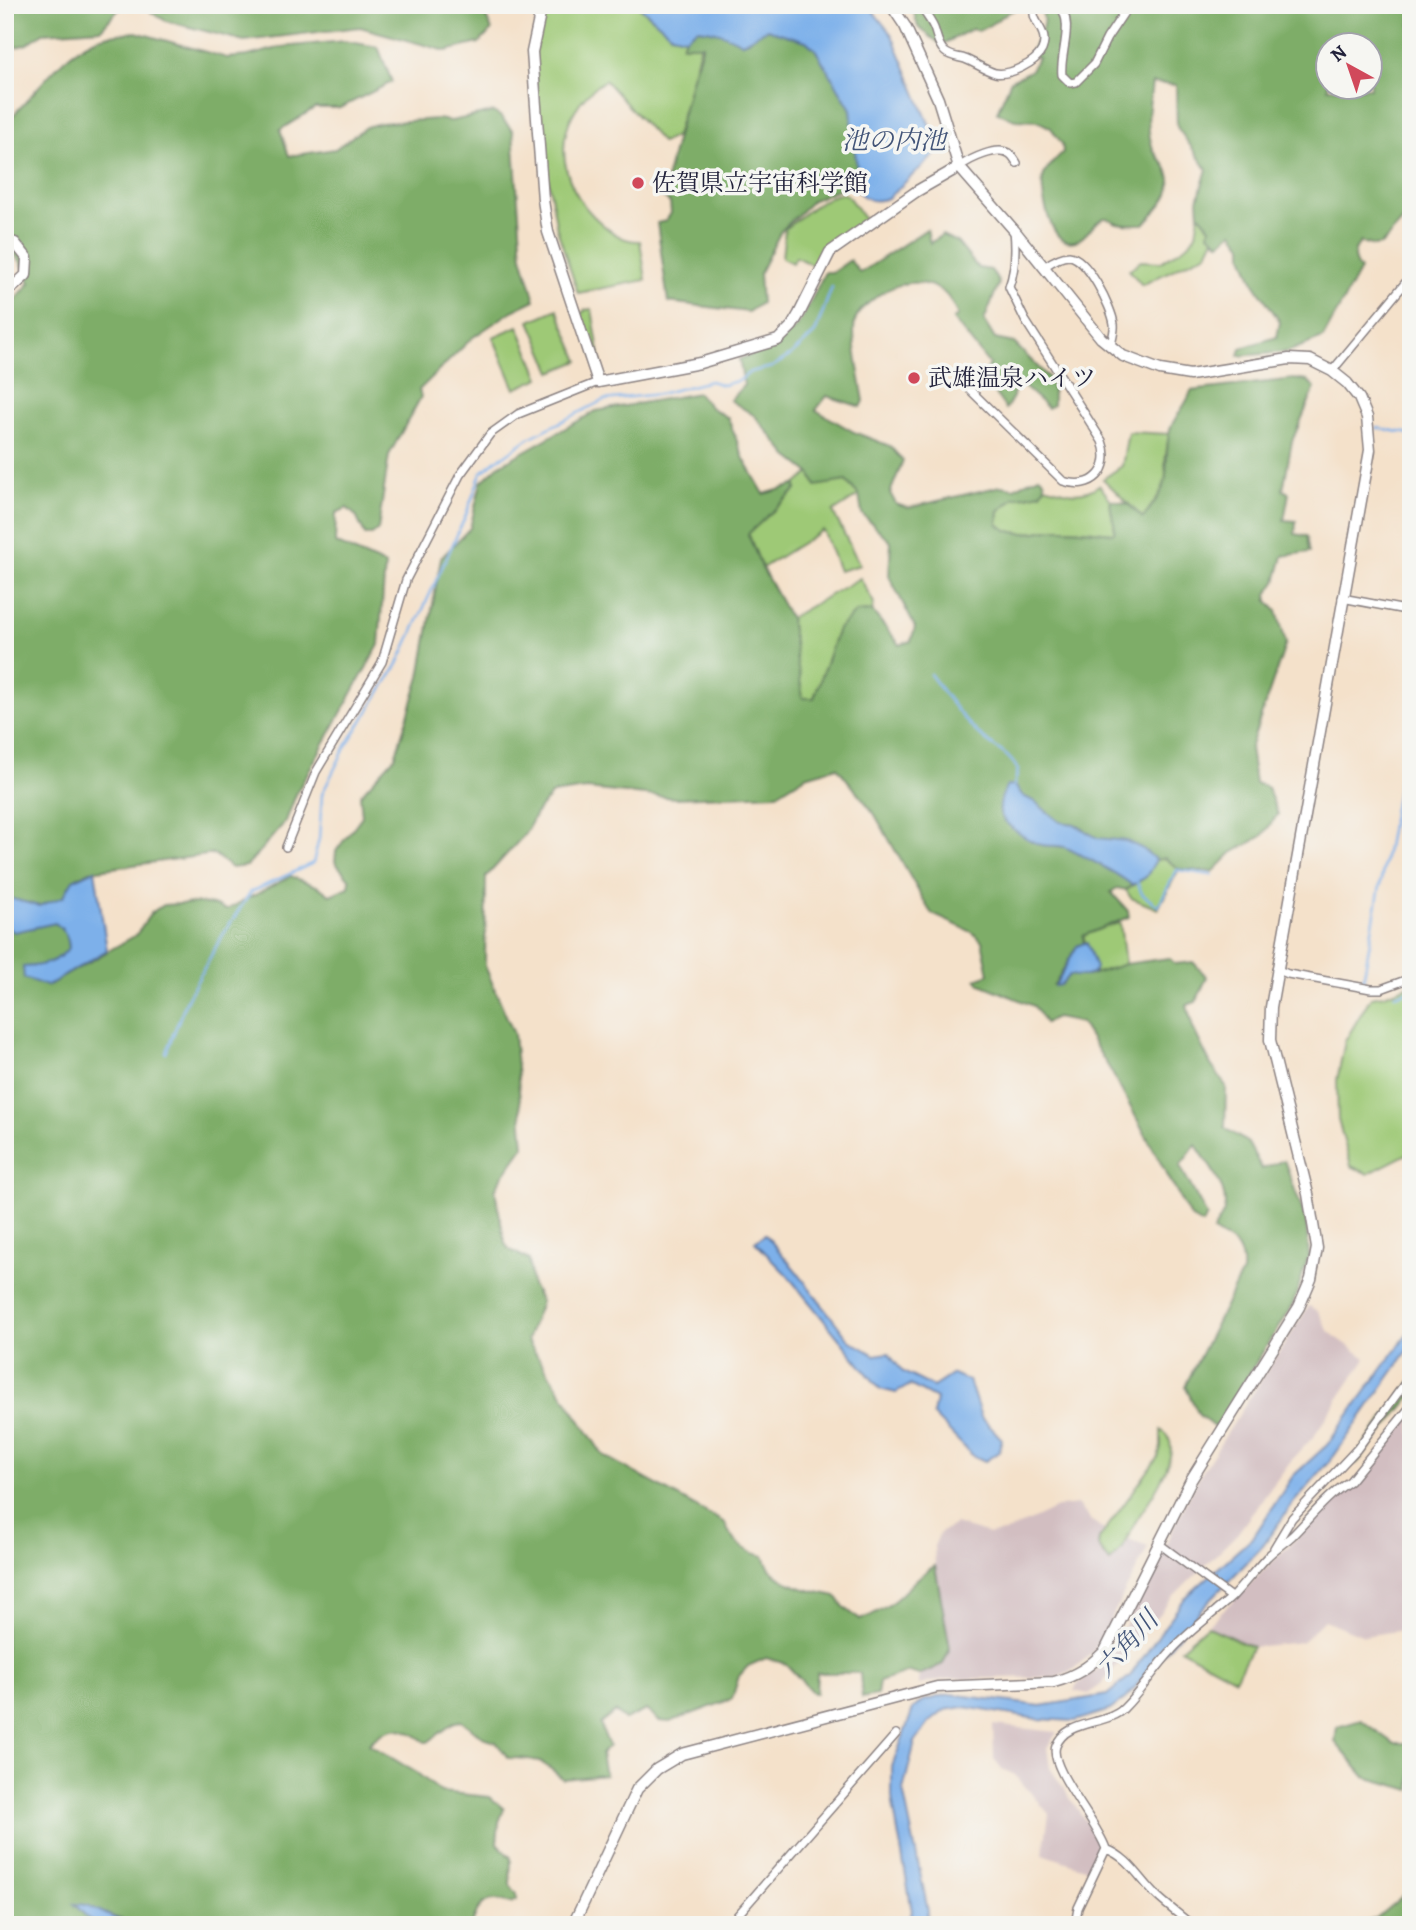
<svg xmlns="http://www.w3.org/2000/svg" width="1416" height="1930" font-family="Alegreya,'Noto Serif JP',serif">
<rect width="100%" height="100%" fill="#f6f6f2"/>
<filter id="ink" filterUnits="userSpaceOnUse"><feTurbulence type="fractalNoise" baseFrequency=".0143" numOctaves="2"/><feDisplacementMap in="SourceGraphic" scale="14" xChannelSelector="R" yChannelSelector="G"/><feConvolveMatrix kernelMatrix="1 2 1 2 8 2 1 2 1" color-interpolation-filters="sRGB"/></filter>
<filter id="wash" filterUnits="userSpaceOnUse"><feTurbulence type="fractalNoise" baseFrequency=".00686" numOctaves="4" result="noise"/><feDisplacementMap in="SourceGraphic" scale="28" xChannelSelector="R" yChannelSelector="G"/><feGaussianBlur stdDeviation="1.57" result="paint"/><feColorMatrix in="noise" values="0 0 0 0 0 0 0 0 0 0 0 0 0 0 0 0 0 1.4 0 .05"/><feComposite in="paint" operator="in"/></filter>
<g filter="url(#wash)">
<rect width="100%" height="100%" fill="#f4e1ca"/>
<path fill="#d2bec1" d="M 1309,1306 L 1318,1311 L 1329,1332 L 1366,1358 L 1313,1437 L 1290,1462 L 1237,1534 L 1172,1598 L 1101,1685 L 1088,1694 L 1074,1691 L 1077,1684 L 1097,1670 L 1113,1650 L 1199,1477 Z
M 1411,1414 L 1411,1622 L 1403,1630 L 1364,1636 L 1324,1620 L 1302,1642 L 1252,1647 L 1207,1626 L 1363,1473 Z
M 1077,1504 L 1090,1519 L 1104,1530 L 1099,1539 L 1117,1556 L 1128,1540 L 1148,1547 L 1094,1651 L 1071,1671 L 1055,1677 L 944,1679 L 919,1685 L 919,1675 L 943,1664 L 950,1648 L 935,1566 L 934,1546 L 940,1533 L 955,1524 L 989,1534 L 1006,1532 L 1061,1506 Z
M 993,1725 L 1057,1732 L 1047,1748 L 1050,1768 L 1097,1838 L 1098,1853 L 1090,1870 L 1043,1854 L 1049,1814 L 1015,1775 L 1002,1769 L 994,1759 Z"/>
<path fill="#9ec976" stroke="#607658" stroke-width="2" d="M 546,5 L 637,5 L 672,35 L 685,38 L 683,45 L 701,44 L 676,136 L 662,143 L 605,80 C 549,116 553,183 602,224 C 613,234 625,242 640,241 L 646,280 L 578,293 L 557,229 L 537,118 L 534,53 Z
M 841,193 L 847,195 L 865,220 L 831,244 L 816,267 L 796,257 L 792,263 L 782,258 L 785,229 C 803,215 819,199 841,193 Z
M 1199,214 L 1210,227 L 1209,234 L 1214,238 L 1207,253 L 1142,285 L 1129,270 L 1141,261 L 1161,262 L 1189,244 L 1196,234 Z
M 557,309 L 579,361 L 552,372 L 530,321 Z
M 592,309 L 601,364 L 597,366 L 580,315 L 585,310 Z
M 518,326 L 540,378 L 515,389 L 493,337 Z
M 1128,432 L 1169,434 L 1165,462 L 1166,476 L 1163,489 L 1143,518 L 1103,479 L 1122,466 Z
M 810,473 L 846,481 L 859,495 L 833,512 L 860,565 L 839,571 L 823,530 L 762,568 L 748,533 L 797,489 L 795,485 Z
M 1099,485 L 1111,500 C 1108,512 1117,521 1114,533 C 1096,532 1076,528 1058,529 C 1038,530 1015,540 998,524 L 999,511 L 1014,498 L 1041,493 L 1045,486 C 1065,492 1081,498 1099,485 Z
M 860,578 L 874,603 L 872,611 L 856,612 L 838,629 L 814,698 L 802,698 L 790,618 Z
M 1164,858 L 1179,869 L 1158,909 L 1131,898 L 1126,890 L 1146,877 L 1156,860 Z
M 1120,923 L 1125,964 L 1098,974 L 1093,973 L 1095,971 L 1083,936 L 1100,928 Z
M 1411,985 L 1411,1152 L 1368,1174 L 1351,1166 L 1338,1120 L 1337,1080 L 1345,1041 L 1371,997 L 1384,995 Z
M 1161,1430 C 1190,1447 1147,1503 1136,1521 C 1128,1536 1124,1550 1110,1562 L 1098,1546 L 1099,1539 L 1158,1457 L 1161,1447 Z
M 1207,1626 L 1252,1647 L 1235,1679 L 1180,1649 Z"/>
<path fill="#7ead67" stroke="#506851" stroke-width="2" fill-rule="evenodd" d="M 5,5 L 123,5 L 101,29 L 43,33 L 27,44 L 7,50 L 5,50 Z
M 146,5 L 481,5 L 492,30 L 479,43 L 446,51 L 360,27 L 244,41 L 166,21 L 152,13 Z
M 912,5 L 1411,5 L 1411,212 L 1381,245 L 1374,246 L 1361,242 C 1352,250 1352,261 1360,270 L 1323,338 L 1287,352 L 1239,356 L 1241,348 L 1277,337 L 1280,322 L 1254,283 L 1243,256 L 1243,245 L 1233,232 L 1220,243 L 1209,234 L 1210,227 L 1199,214 L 1198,200 L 1207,169 L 1177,127 L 1176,85 L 1152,83 C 1149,105 1145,127 1153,149 C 1156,156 1162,161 1166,167 C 1179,192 1160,206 1144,224 C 1135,224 1126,225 1117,223 C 1111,221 1108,216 1102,219 C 1090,225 1083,246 1066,241 C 1050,237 1040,193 1043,178 C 1045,168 1057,159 1063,152 L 1062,144 L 1051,128 L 1038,121 L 1015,120 L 997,112 L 1011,80 L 1030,71 L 1038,58 L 1029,54 C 1036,41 1049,25 1041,10 C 1009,1 1003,21 978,31 L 972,29 L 945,43 L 939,43 L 918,27 ZM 1328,46 L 1370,46 L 1370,88 L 1328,88 Z
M 697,29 L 722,32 L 742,43 L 767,29 L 806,41 L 815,49 L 851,109 L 857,169 L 855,182 L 813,200 L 781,231 L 759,274 L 761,303 L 748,312 L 668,302 L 657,223 L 666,221 L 671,213 L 670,203 L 662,196 L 692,77 L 703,45 L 682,45 L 685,38 Z
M 136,32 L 227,58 L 248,56 L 282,47 L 344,41 L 378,47 L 392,82 L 340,108 L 315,108 L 280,130 L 289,156 L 335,149 L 366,127 L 380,123 L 437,119 L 451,121 L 493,112 L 500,116 L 513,131 L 522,256 L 535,300 L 512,311 L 472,338 L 419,390 L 421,397 L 389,455 L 378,530 L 372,535 L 365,535 L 356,516 L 347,508 L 336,513 L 335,543 L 385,565 L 379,645 L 297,792 L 286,821 L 247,866 L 231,868 L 214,854 L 90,871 L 73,880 L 64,897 L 39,906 L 5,897 L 5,311 L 30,283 C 24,268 21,256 5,248 L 5,123 C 34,97 57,57 93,40 C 105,34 123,34 136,32 Z
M 927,229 L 930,243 L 942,235 L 957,242 L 978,268 L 991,270 L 999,283 L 984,321 L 995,339 L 1014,343 L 1048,377 L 1053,390 L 1053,405 L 1048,408 L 1022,385 L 1015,384 L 1013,397 L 1006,409 L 983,377 L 989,364 L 953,319 L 958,316 C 954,307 949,295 940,290 C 916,276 891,284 871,301 C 865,306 857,312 855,321 C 851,339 861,382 864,401 L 861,407 L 827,396 L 816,410 L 854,432 L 890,446 L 903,461 L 890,493 L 896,504 L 908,508 L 1001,486 L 1014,488 L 1039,476 L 1044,480 L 1045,486 L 1041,493 L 1014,498 L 999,511 L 998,524 C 1015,540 1038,530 1057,529 C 1076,528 1096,532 1114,533 C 1117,521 1108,512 1111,500 L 1128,504 L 1143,518 C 1152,505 1166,490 1166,474 C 1167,459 1166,444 1170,430 C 1174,416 1186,407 1191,391 L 1294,379 L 1308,381 L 1315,388 L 1292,441 L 1283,490 L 1289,493 L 1284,520 L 1296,521 L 1295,534 L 1307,536 L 1310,552 L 1283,556 L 1276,582 L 1267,594 L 1268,601 L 1277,611 L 1286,643 L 1250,748 L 1255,783 L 1267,787 L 1278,814 L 1262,836 L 1232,853 L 1213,872 L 1179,869 L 1165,858 L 1156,860 L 1143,849 L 1126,841 L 1097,838 L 1075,824 L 1060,822 L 1035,802 L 1023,796 L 1014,785 L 1040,845 L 1068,847 L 1120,876 L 1132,885 L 1126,890 L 1117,888 L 1111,892 L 1128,911 L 1129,917 L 1083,936 L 1084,943 L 1077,946 L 1054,985 L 1060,985 L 1069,975 L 1087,976 L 1125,964 L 1169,958 L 1175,964 L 1193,962 L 1207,977 L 1196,1002 L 1187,1005 L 1193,1028 L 1211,1065 L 1226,1086 L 1225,1128 L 1248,1143 L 1262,1169 L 1284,1160 L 1306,1220 L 1309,1255 L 1293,1304 L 1215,1428 L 1199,1415 L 1185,1386 L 1242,1272 C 1244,1246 1233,1243 1213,1231 C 1216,1225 1222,1218 1224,1211 C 1230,1189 1207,1163 1196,1145 L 1180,1166 L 1207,1216 L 1202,1224 L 1190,1217 L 1111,1071 L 1081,1023 L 1056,1018 L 1045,1023 L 1034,1006 L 980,984 L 976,979 L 989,974 L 982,941 L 972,932 L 932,914 L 928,908 L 874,813 L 837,767 L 806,776 L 777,794 L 675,798 L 586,789 L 552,794 L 538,810 L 525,834 L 486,877 L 485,966 L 514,1034 L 524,1146 L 502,1177 L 495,1190 L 505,1243 L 509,1249 L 529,1260 L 532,1285 L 541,1302 L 527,1340 L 603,1455 L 725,1523 C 731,1541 745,1552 764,1556 C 771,1585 812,1591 836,1596 L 844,1607 L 860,1620 C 873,1615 885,1608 895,1600 C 909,1588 919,1574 935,1566 L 950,1648 L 943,1664 L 919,1675 L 909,1672 L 879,1682 L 877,1695 L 862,1698 L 860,1673 L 817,1673 L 816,1693 L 813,1693 L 786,1664 L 766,1658 L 748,1666 L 739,1676 L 732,1699 L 670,1722 L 659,1721 L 646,1710 L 625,1720 L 615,1712 L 600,1724 L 609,1746 L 601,1754 L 605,1775 L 563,1779 C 542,1760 536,1758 508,1758 L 496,1742 L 486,1739 L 461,1721 L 455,1722 L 428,1742 L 425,1742 C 402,1725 390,1723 369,1744 L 417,1773 L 441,1792 L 490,1797 L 504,1809 L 499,1822 L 497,1843 L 511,1858 L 510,1885 L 517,1894 L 517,1900 L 511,1903 C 487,1895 479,1902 472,1925 L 162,1925 L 151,1920 C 124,1930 102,1906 75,1905 L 95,1925 L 5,1925 L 5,926 L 14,932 L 55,923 C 65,930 68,936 69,948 L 63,955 L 45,965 L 47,986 L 136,935 L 151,913 L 163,905 L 198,903 L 213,905 L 226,910 L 291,876 L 319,887 L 330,895 L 349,887 L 350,880 L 335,862 L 336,851 L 362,816 L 360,795 L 395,757 L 420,677 L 441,558 L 470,528 L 481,482 L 498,466 L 596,411 L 698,393 L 710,407 L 728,418 L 744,459 L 764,494 L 795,485 L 797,489 L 748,534 L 762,568 L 790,618 L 803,698 L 814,698 L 838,629 L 856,612 L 872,611 L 900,645 L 911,641 L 915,627 L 889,576 L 891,542 L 862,514 L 859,495 L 846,481 L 816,486 L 810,473 L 788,456 L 755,416 L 730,400 L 744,385 L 739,359 C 799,341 799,324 825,272 L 833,272 L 850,260 L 860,273 Z
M 1411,1382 L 1411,1397 L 1357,1463 L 1349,1465 Z
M 1361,1720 L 1393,1743 L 1411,1743 L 1411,1790 L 1365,1777 L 1335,1742 L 1337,1727 Z
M 1411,1889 L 1411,1925 L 1358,1925 L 1375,1919 Z"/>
<path fill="#7db0ea" stroke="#506992" stroke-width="2" d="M 638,5 L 868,5 L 892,35 L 940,150 L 888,198 C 875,203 865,201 856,189 L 857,169 L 851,109 L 815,49 L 806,41 L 767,29 L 742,43 C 727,35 715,30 697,29 L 685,38 L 672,35 Z
M 1014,785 L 1023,796 L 1035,802 L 1060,822 L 1074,824 L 1097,838 L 1126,841 L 1143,849 L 1156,860 L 1146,877 L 1132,885 C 1113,870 1090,860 1069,849 C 1062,844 1051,847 1042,845 C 1031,843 1002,824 1000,812 C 999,802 1002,794 1007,786 Z
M 95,870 L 107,950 L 47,986 L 24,978 L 23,967 C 42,966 56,963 69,948 C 68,936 65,930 55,923 L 14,932 L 5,926 L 5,897 L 39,906 L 63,897 L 73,880 Z
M 1084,943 L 1087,943 L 1096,968 C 1091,979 1080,976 1069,975 L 1060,985 L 1055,986 L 1077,946 Z
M 765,1234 L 797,1272 L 849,1340 L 875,1355 L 888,1353 L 903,1372 L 933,1387 L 953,1374 L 969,1381 L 981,1417 L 1002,1439 L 999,1452 L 985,1461 L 972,1455 L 933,1415 L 936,1399 L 910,1385 L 896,1393 L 880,1389 L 788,1276 L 755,1242 Z
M 1411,1329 L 1411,1346 L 1334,1456 L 1294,1502 L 1260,1549 L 1202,1608 L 1126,1698 L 1110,1710 L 1075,1721 L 1037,1719 L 964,1707 L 945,1710 L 930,1722 L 915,1742 L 903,1790 L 928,1911 L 925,1925 L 908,1925 L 912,1911 L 892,1798 L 892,1767 L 913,1709 L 922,1701 L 950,1694 L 1041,1706 L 1107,1695 L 1130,1676 L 1185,1598 L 1254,1536 L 1293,1476 L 1327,1445 Z
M 74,1904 L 87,1905 L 129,1925 L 95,1925 Z"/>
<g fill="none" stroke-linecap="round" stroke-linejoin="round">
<path stroke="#7db0ea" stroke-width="2.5" d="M 1377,428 L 1411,434
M 930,674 C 946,696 962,719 983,738 C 996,749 1010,754 1018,770 L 1014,785
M 1137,882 L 1142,894 L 1158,906 L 1177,870 L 1212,875
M 1363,980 L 1411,714
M 1395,995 L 1411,990
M 166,1053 L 187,999 L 223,934 L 251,892 L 313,863 L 319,839 L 322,794 L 346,746 L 398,664 L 466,515 L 481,473 L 496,460 L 504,456 L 529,438 L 604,400 L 659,394 L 710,381 L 723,385 L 740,380 L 750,372 L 772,367 L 791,355 L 815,333 L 832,287"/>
</g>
</g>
<g filter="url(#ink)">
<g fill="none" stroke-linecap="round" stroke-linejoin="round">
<g stroke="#8b8282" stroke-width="10">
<path id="street" d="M 919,5 C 924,12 930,19 934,28 C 937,36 938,46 945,52 C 951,57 959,57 965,59 C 975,63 985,70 995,73 C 1009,76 1036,63 1042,50 C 1051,29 1027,22 1036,5
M 1058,5 C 1076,21 1059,55 1062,75 L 1070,83 L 1076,82 L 1094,64 L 1107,38 L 1129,5
M 959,167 C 970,159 998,145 1010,154 C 1013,156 1015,160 1017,163
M 1044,267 C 1051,262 1060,256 1069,256 C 1087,257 1112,308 1114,324 C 1115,330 1112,339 1111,346
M 1332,371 L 1411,276
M 965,385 L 1063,481 C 1092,491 1113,470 1102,441 L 1025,320 L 1009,287 C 1016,268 1016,250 1014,230
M 1342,598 L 1411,611
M 286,847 L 316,772 L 382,662 L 406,580 L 460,475 L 490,434 L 518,414 L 598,382
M 1276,969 L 1288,974 L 1371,989 L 1381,989 L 1411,978
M 1158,1543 L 1231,1597
M 1274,1548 L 1292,1518 L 1357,1449 L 1411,1375
M 1106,1849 C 1129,1857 1141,1881 1158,1897 C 1169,1907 1181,1916 1192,1925
M 729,1925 L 896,1734
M 1075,1925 L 1078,1908 L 1106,1849 C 1098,1823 1048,1767 1056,1746 C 1066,1719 1107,1726 1124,1708 C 1142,1690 1155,1668 1172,1650 C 1190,1630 1212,1615 1232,1597 C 1244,1584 1255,1570 1267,1557 C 1275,1549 1284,1543 1292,1536 C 1311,1517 1327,1496 1350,1481 L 1411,1406"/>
</g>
<g stroke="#8b8282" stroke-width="13">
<path id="secondary" d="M 542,5 L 532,52 L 543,200 L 548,232 L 598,382 L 700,363 L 778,340 L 792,326 L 799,314 L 830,252 L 917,191 L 959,167
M 5,240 L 15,243 L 27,258 L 26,275 L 13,287 L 5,289
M 573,1925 L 637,1789 L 657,1769 L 682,1754 L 937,1687 L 1054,1682 C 1076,1676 1089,1667 1105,1651 L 1191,1480 L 1299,1307 L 1311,1279 L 1317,1248 L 1308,1194 L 1270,1040 L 1271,1007 L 1370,450 L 1367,417 L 1359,398 L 1347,383 L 1332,371 L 1310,360 L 1289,359 L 1190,375 L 1160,370 L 1123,356 L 1101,338 L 1014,230 L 959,167 L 938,99 L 905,26 L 891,5"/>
</g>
<use href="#street" stroke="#fff" stroke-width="7"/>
<use href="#secondary" stroke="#fff" stroke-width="10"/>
</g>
</g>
<g fill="#d1495b" stroke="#f6f6f2" stroke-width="2.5">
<circle cx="638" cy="183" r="7"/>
<circle cx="914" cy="378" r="7"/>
</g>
<g text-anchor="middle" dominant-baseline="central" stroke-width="7" stroke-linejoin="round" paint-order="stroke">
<g font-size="24" fill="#22223b" stroke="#f6f6f2" text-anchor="start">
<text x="652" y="183">佐賀県立宇宙科学館</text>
<text x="928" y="378">武雄温泉ハイツ</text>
</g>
<g font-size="26" font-style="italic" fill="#425478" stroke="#f6f6f2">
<text x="894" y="140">池の内池</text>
<text transform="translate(1127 1644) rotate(-48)">六角川</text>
</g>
</g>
<rect width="1416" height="1930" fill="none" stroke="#f6f6f2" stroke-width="28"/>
<g transform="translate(1349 66) rotate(320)"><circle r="33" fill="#f6f6f2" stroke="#a1a1a9" stroke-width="2"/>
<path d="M0-5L12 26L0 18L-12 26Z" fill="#d1495b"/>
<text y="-10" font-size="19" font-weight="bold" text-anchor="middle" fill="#22223b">N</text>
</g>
</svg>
